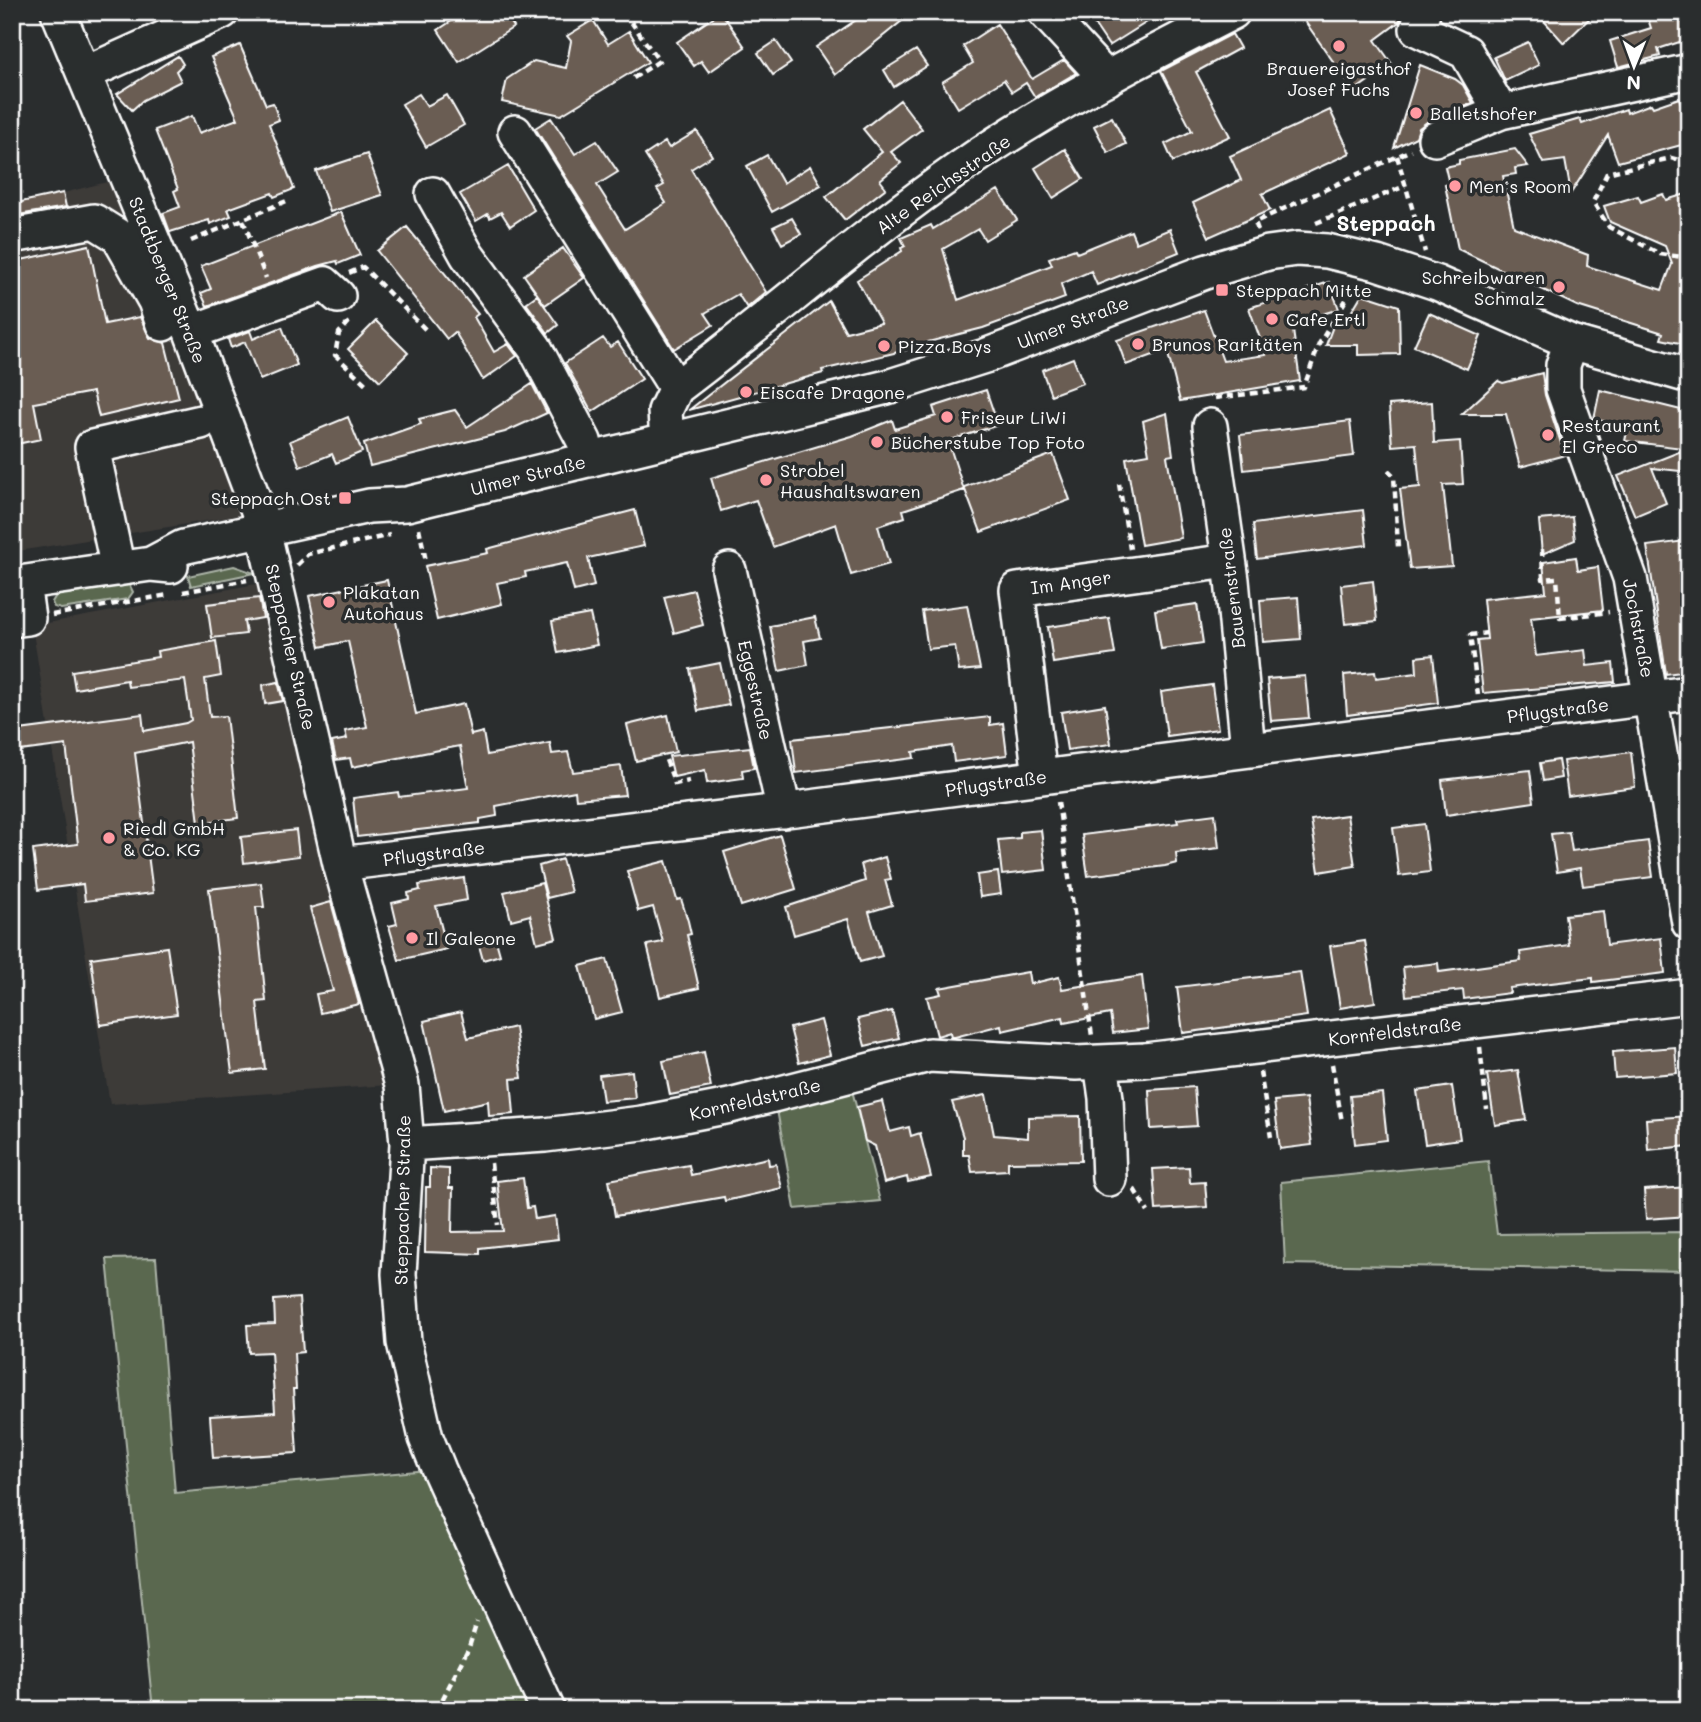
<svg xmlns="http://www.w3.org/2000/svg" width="1701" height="1722" font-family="Mali,sans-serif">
<rect width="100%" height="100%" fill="#2a2d2e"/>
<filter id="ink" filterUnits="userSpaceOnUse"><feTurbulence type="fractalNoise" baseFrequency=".0143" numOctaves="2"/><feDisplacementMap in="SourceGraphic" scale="14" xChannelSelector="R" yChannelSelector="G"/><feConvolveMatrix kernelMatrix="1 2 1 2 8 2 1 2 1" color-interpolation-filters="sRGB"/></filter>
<g filter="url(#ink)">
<path fill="#3e3b39" d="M 119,179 L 243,515 L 12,552 L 12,206 Z
M 266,582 L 389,1085 L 110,1104 L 32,626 Z"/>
<path fill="#5a6850" stroke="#acb4a8" stroke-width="2" d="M 234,566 L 254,573 L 191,586 L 188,576 Z
M 129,584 L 133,592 L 128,599 L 61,609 L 54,607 L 52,602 L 57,594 Z
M 852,1090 L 880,1201 L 795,1209 L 777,1110 Z
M 1488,1161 L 1497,1234 L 1689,1232 L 1689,1271 L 1285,1264 L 1281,1182 Z
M 156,1258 L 175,1493 L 428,1470 L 539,1710 L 153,1710 L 107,1259 Z"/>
<path fill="#6b5d52" stroke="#fff" stroke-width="2" d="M 465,12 L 504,12 L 514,27 L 459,62 L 438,30 Z
M 721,12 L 745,47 L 709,72 L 701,61 L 694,66 L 677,42 Z
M 868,12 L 913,12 L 835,75 L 816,47 Z
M 1086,12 L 1163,12 L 1109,46 Z
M 1315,12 L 1403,12 L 1399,22 L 1375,40 L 1392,64 L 1354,91 L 1304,20 Z
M 1536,12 L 1596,12 L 1564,43 Z
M 1668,12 L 1689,12 L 1689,39 L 1658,49 L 1660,56 L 1618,67 L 1610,41 L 1651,28 L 1648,19 Z
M 593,20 L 608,44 L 629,31 L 648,62 L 561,115 L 502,102 L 507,79 L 534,61 L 566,68 L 571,41 L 567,36 Z
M 997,24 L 1032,79 L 1064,60 L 1076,73 L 1035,97 L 1026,83 L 1012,92 L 1004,80 L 958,108 L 942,82 L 973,63 L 963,46 Z
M 1232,34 L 1240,48 L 1196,72 L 1230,136 L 1173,162 L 1165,144 L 1192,131 L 1161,71 Z
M 776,41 L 791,63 L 773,75 L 758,53 Z
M 1528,42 L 1539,65 L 1505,81 L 1494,57 Z
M 240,45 L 266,105 L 273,103 L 279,120 L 269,124 L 294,189 L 274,197 L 272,193 L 228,209 L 231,216 L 210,224 L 209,220 L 170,232 L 163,213 L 180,207 L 174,191 L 178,189 L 155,130 L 192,116 L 199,133 L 238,119 L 211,57 Z
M 916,50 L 927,66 L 894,87 L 884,70 Z
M 178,56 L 183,64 L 176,71 L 181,81 L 143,100 L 132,110 L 117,94 Z
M 1420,65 L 1455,79 L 1463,85 L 1473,103 L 1427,122 L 1419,128 L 1416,137 L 1394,148 Z
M 419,94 L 427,106 L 447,95 L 464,125 L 426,147 L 402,104 Z
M 1679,98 L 1689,126 L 1689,143 L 1618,162 L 1608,135 L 1571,193 L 1565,160 L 1543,163 L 1529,134 L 1580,119 L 1582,124 L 1626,109 L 1627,113 L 1651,104 L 1653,107 Z
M 900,100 L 922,129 L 891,152 L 901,163 L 880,180 L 886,188 L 845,220 L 826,197 L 882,152 L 863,129 Z
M 1330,110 L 1350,153 L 1262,194 L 1270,210 L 1209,237 L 1193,203 L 1241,180 L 1230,156 Z
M 1112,117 L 1126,144 L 1108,153 L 1094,126 Z
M 551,118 L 575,154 L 597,141 L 618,172 L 597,185 L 625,229 L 666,203 L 657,189 L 664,185 L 645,155 L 665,142 L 669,148 L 697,131 L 712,156 L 691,169 L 766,292 L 747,308 L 738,294 L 705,313 L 713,325 L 674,349 L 535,128 Z
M 1065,149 L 1083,179 L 1053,198 L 1035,168 Z
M 1515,149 L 1528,166 L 1515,168 L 1516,174 L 1503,176 L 1514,227 L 1588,255 L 1587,266 L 1662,290 L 1672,264 L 1665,246 L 1610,222 L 1604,206 L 1638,196 L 1641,202 L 1663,194 L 1666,200 L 1689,193 L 1689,345 L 1661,339 L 1663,333 L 1577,306 L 1458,249 L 1445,185 L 1449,184 L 1445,167 L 1459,164 L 1459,160 Z
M 367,154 L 382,195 L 330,212 L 316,171 Z
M 767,155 L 783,183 L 810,166 L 821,185 L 772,212 L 747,166 Z
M 508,166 L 534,210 L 510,226 L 501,212 L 490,218 L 488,214 L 476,221 L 460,194 Z
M 998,190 L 1017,220 L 985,240 L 978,229 L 943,249 L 958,300 L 1052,265 L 1049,258 L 1075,249 L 1077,253 L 1131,231 L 1136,243 L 1170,229 L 1179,252 L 1097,285 L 1091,271 L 1061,284 L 1065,298 L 983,328 L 928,342 L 928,345 L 822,370 L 823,373 L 689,410 L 829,301 L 846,332 L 881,323 L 857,280 L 902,251 L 901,248 L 905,246 L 901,238 L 931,225 L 933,229 Z
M 63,193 L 66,207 L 12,216 L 12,204 Z
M 341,212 L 360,255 L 338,264 L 337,261 L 318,266 L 207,306 L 201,293 L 211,289 L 201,266 Z
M 792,218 L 801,234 L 782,244 L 773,227 Z
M 407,227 L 478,314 L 474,317 L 494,352 L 508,344 L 517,356 L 483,380 L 455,332 L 447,339 L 377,251 Z
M 89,245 L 105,324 L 140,317 L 150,338 L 165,343 L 179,398 L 99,417 L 93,392 L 34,403 L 41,439 L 12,445 L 12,262 Z
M 563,248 L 584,278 L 545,305 L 524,275 Z
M 1329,282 L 1339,309 L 1292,323 L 1300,381 L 1180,401 L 1167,350 L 1126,365 L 1117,340 L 1204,310 L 1223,361 L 1266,355 L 1249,308 Z
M 1362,294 L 1399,306 L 1400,354 L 1358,355 L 1358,345 L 1326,345 L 1339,310 L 1344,324 Z
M 537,295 L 558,325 L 548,333 L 526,303 Z
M 1429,313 L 1481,336 L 1467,369 L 1414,346 Z
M 376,321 L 408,353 L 380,381 L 348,349 Z
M 282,327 L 297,365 L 260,380 L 245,342 L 231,348 L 228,339 L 250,331 L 253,339 Z
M 603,338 L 610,347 L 618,342 L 642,379 L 592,412 L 565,363 Z
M 1073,358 L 1083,383 L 1051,395 L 1042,370 Z
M 1542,373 L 1545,395 L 1565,455 L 1520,467 L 1506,414 L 1462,414 L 1498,381 L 1503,383 Z
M 532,384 L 547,413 L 505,432 L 370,466 L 364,444 L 421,424 L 419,419 L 455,410 L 467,427 Z
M 986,390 L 998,425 L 948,441 L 964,490 L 903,510 L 905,517 L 878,526 L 889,564 L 851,575 L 836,524 L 773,547 L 756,500 L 721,511 L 711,478 L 852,436 L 892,420 L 895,429 L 936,416 L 933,407 Z
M 1600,390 L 1689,412 L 1682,448 L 1625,441 L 1628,427 L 1594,419 Z
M 1432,402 L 1434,443 L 1460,441 L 1463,484 L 1443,485 L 1452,566 L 1410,569 L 1400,489 L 1420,487 L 1416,444 L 1392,446 L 1389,405 Z
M 1167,413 L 1173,455 L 1167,456 L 1181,538 L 1141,545 L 1126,458 L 1149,454 L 1143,421 Z
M 348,417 L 362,452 L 336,463 L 332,454 L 300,467 L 290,441 Z
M 1350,421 L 1354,456 L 1244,470 L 1240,435 Z
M 1689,448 L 1689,472 L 1652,468 L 1666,503 L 1635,516 L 1618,476 Z
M 1053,454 L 1070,500 L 981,532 L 964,487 Z
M 635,510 L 644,546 L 588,558 L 594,586 L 574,591 L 567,563 L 525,572 L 526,577 L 497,583 L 502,604 L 437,620 L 425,566 L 488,553 L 487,549 Z
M 1363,510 L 1367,545 L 1257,559 L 1253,524 Z
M 1572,517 L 1575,540 L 1542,554 L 1539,520 Z
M 1685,541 L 1689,564 L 1689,671 L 1666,674 L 1647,546 Z
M 1576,557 L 1578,570 L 1598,567 L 1603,610 L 1531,618 L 1536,656 L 1585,650 L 1587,666 L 1613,663 L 1615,682 L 1483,693 L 1477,640 L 1487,639 L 1483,599 L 1546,592 L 1543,562 Z
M 387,580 L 416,714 L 464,704 L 471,735 L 483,732 L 487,755 L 550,743 L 552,754 L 568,752 L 573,772 L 621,766 L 625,795 L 576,799 L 575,791 L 496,806 L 497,816 L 480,819 L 480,823 L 357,837 L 353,798 L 398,792 L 399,797 L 468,788 L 460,746 L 352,767 L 350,758 L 336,760 L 332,742 L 347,739 L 345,731 L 367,727 L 348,641 L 320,647 L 309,596 Z
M 1373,581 L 1377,621 L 1345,624 L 1341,585 Z
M 694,590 L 703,625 L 674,633 L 664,597 Z
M 1298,597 L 1301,639 L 1263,642 L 1260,600 Z
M 259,598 L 263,618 L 244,621 L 246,634 L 212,638 L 207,604 Z
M 1197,604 L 1203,643 L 1161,649 L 1155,610 Z
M 967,605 L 980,669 L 959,671 L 955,646 L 928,649 L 922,611 Z
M 590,614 L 597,645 L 558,653 L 552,621 Z
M 815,617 L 820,638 L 804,641 L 808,665 L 779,671 L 770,626 Z
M 1109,618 L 1115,654 L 1053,663 L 1048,627 Z
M 216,641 L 221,676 L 205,679 L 210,717 L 226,716 L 238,818 L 199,823 L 189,742 L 135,753 L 153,893 L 85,901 L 83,884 L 38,890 L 33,850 L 78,844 L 66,745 L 12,752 L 12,731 L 142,714 L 144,731 L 186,723 L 191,720 L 185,680 L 128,687 L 127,680 L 75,689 L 72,671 L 158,657 L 157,651 Z
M 1433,655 L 1438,703 L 1347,715 L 1344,675 L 1375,672 L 1376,678 L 1417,673 L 1416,657 Z
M 720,663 L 729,705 L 698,711 L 690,669 Z
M 1305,676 L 1309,718 L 1271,721 L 1267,679 Z
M 278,682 L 283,701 L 265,704 L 263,685 Z
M 1212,685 L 1218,729 L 1167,736 L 1161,692 Z
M 1105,705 L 1111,744 L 1067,750 L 1061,712 Z
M 668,715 L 676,752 L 636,761 L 627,725 Z
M 990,717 L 990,725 L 1003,723 L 1007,755 L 954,762 L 952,746 L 913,752 L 914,758 L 796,773 L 792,739 Z
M 750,747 L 754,768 L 742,770 L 743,778 L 707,783 L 705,770 L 674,777 L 669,756 Z
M 1631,752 L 1635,787 L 1568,796 L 1563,761 Z
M 1558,760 L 1561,778 L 1543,781 L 1540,763 Z
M 1530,770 L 1534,802 L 1446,815 L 1442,780 Z
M 1215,814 L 1219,848 L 1176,853 L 1177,863 L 1165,866 L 1088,876 L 1082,835 L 1178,823 L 1177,819 Z
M 1347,815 L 1355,866 L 1319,872 L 1311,820 Z
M 1424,824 L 1430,872 L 1399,876 L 1393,828 Z
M 296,830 L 299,856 L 244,863 L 241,837 Z
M 1041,830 L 1046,870 L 1002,875 L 998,840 L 1020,838 L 1020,832 Z
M 1569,832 L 1572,851 L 1648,841 L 1653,877 L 1583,886 L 1580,868 L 1557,872 L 1551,834 Z
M 780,835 L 796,889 L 741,906 L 724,852 Z
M 885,857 L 891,879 L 885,880 L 892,905 L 869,912 L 882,956 L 860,962 L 848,919 L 794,935 L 786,907 L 865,881 L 861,864 Z
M 562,859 L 571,892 L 547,898 L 539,866 Z
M 666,861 L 677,900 L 681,899 L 688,921 L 691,934 L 687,935 L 699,988 L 660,997 L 647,945 L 663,942 L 653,907 L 638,911 L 627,871 Z
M 998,872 L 1001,894 L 980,897 L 977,875 Z
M 464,878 L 467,900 L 436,906 L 447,949 L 399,960 L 389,926 L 397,924 L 392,903 L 409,899 L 408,893 L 420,890 L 419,885 Z
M 261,883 L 264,907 L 256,907 L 266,1001 L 257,1002 L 265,1069 L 232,1073 L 209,889 Z
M 542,883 L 556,938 L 537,943 L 530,915 L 511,920 L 504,892 Z
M 331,902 L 359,1004 L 320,1013 L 316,994 L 333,991 L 310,908 Z
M 1603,911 L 1607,945 L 1661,938 L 1665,973 L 1593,982 L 1593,978 L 1509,988 L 1510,993 L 1464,999 L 1463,990 L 1406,996 L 1403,967 L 1438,963 L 1439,972 L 1521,961 L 1520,952 L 1569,945 L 1565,915 Z
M 495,937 L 500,955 L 483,960 L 478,942 Z
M 1365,941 L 1375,1002 L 1340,1008 L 1330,946 Z
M 167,947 L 177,1014 L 100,1025 L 91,958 Z
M 607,959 L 622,1012 L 594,1019 L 580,966 Z
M 1028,972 L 1030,984 L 1059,977 L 1062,989 L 1142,976 L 1148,1029 L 1113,1033 L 1110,1014 L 1064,1023 L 1063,1017 L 1002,1031 L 1001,1025 L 955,1037 L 951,1037 L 950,1032 L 937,1036 L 927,997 L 941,994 L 939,988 Z
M 1300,972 L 1307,1016 L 1183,1033 L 1177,987 Z
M 892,1011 L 899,1038 L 865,1046 L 858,1019 Z
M 461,1012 L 468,1038 L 515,1027 L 522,1078 L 511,1079 L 514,1114 L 489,1116 L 488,1101 L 444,1111 L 424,1021 Z
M 821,1020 L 830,1055 L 799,1063 L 790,1028 Z
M 1675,1047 L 1677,1073 L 1615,1078 L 1613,1052 Z
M 704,1052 L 711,1087 L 670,1095 L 663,1061 Z
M 1518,1070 L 1526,1120 L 1495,1125 L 1487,1074 Z
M 632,1071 L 635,1098 L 603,1101 L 599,1075 Z
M 1452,1086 L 1460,1139 L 1425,1144 L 1417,1091 Z
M 1194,1087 L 1197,1126 L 1151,1129 L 1149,1090 Z
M 1382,1093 L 1387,1140 L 1355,1144 L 1350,1096 Z
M 986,1095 L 994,1135 L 1028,1138 L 1028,1117 L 1080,1116 L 1081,1161 L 1008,1162 L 1008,1170 L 972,1172 L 969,1155 L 963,1155 L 963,1137 L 952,1102 Z
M 1306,1098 L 1312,1145 L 1280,1149 L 1274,1101 Z
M 882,1101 L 890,1132 L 909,1127 L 911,1136 L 920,1133 L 931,1177 L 908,1182 L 907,1177 L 884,1183 L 875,1146 L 865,1141 L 857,1107 Z
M 1689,1116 L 1689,1146 L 1648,1150 L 1646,1119 Z
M 768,1158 L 769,1165 L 776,1164 L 782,1188 L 725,1201 L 724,1197 L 615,1216 L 609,1180 L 689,1165 L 691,1175 Z
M 1189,1167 L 1190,1183 L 1205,1182 L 1207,1207 L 1156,1210 L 1153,1169 Z
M 430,1168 L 449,1169 L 449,1188 L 453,1188 L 452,1232 L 503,1231 L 497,1181 L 523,1178 L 527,1208 L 533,1207 L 535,1219 L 555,1216 L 558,1239 L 480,1248 L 480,1254 L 425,1252 L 426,1187 L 430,1187 Z
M 1689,1187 L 1689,1216 L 1646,1219 L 1644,1190 Z
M 299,1298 L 303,1352 L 294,1353 L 296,1389 L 293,1389 L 297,1453 L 213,1458 L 210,1416 L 275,1412 L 271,1352 L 249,1353 L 247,1325 L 275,1324 L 274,1300 Z"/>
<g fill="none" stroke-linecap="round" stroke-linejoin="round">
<g stroke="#fff" stroke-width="38">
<path id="minor" d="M 58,12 L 191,332 L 260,516 L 340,864 L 402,1085 L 407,1144 L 399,1274 L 404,1342 L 426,1438 L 439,1470 L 548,1710
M 1045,12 L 1107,79
M 1423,12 L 1417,29 L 1466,52 L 1501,112 L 1435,139
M 84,74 L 222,12
M 1501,112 L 1689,71
M 515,132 L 676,388
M 433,194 L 467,255 L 535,348 L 584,441 L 589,460
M 12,236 L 94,221 L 118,236 L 155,301 L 163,324
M 191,332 L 325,284 L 338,296
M 1571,342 L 1563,365 L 1563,389 L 1630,578 L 1689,923
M 1210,426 L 1232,580 L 1248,750
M 667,441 L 665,411 L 676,388 C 772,316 862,236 961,167 C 1046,108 1141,59 1233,12
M 151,564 L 183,547 L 369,506 L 407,504 L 887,387 L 985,356 L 1205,272 L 1268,253 L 1297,249 L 1327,251 L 1377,263 L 1437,283 L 1571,342 L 1689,376
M 118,569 L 92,447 L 201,422
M 729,570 L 784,811
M 12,584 L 151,564 L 171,566
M 12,620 L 28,618 L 23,583
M 1040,777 L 1017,590 L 1229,561
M 340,864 L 795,809 L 1689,693
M 1101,1063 L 1106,1098 L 1109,1179
M 407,1144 L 545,1135 L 642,1123 L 730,1106 L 929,1055 L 1076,1063 L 1145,1060 L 1689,996"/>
</g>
<path stroke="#fff" stroke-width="4.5" stroke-dasharray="7 5" stroke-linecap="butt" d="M 624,12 L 659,61 L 632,79
M 1397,156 L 1425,252
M 1689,163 L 1671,158 L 1607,173 L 1593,202 L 1609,227 L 1660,254 L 1689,258
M 243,220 L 266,278
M 1316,223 L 1405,186
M 1258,230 L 1255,222 L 1411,150
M 191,241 L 289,200
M 349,273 L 363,267 L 426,330
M 349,322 L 339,333 L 335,355 L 369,387
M 1215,398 L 1304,387 L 1319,344 L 1355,285
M 1388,470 L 1394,476 L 1398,547
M 1119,484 L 1130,549
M 419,528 L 426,561
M 1542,549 L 1543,579 L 1557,578 L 1560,618 L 1609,612
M 297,565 L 308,554 L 390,535
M 183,592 L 247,580
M 52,615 L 168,595
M 1478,695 L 1470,635 L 1487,633
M 666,760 L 675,784 L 689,781
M 1058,802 L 1092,1036
M 1480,1047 L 1487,1109
M 1332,1064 L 1342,1122
M 1260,1072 L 1271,1137
M 491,1163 L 498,1225
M 1134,1189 L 1148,1212
M 437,1710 L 469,1647 L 477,1622"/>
<use href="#minor" stroke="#2a2d2e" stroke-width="33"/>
</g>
</g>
<g fill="#ff9aa2" stroke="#2a2d2e" stroke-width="2.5">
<circle cx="1339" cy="46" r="7"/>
<circle cx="1416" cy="113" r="7"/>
<circle cx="1455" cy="186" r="7"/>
<circle cx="1559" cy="287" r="7"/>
<rect x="1215" y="283" width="14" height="14" rx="3.5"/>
<circle cx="1272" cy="319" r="7"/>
<circle cx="1138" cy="344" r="7"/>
<circle cx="884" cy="346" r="7"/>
<circle cx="746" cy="392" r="7"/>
<circle cx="947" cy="417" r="7"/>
<circle cx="1548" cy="435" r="7"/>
<circle cx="877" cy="442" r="7"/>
<circle cx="766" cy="480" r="7"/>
<rect x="338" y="491" width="14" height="14" rx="3.5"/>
<circle cx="329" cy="602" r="7"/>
<circle cx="109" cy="838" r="7"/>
<circle cx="412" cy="938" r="7"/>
</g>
<g text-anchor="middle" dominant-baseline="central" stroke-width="7" stroke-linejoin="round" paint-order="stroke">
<g font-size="18" fill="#fff" stroke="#2a2d2e" text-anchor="start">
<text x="1339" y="68" text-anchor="middle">Brauereigasthof<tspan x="1339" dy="21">Josef Fuchs</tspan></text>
<text x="1430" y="113">Balletshofer</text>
<text x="1469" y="186">Men‘s Room</text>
<text x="1545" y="277" text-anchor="end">Schreibwaren<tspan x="1545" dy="21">Schmalz</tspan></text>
<text x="1236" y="290">Steppach Mitte</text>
<text x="1286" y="319">Cafe Ertl</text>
<text x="1152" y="344">Brunos Raritäten</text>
<text x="898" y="346">Pizza Boys</text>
<text x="760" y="392">Eiscafe Dragone</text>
<text x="961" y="417">Friseur LiWi</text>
<text x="1562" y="425">Restaurant<tspan x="1562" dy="21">El Greco</tspan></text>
<text x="891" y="442">Bücherstube Top Foto</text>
<text x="780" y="470">Strobel<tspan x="780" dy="21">Haushaltswaren</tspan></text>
<text x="331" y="498" text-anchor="end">Steppach Ost</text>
<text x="343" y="592">Plakatan<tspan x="343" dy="21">Autohaus</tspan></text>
<text x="123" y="828">Riedl GmbH<tspan x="123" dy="21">&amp; Co. KG</tspan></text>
<text x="426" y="938">Il Galeone</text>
</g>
<g font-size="18" fill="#fff" stroke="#2a2d2e">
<text transform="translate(943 184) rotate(-35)">Alte Reichsstraße</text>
<text transform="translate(168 280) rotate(68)">Stadtberger Straße</text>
<text transform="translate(1073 322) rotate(-21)">Ulmer Straße</text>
<text transform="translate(528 475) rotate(-14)">Ulmer Straße</text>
<text transform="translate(1071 582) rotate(-8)">Im Anger</text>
<text transform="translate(1231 588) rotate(-97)">Bauernstraße</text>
<text transform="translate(1639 628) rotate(79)">Jochstraße</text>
<text transform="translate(291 647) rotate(77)">Steppacher Straße</text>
<text transform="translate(756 690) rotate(77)">Eggestraße</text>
<text transform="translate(1558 710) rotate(-7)">Pflugstraße</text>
<text transform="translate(996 783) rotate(-8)">Pflugstraße</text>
<text transform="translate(434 853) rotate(-7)">Pflugstraße</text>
<text transform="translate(1395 1031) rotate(-7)">Kornfeldstraße</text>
<text transform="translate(755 1099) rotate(-13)">Kornfeldstraße</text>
<text transform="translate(402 1200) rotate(-89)">Steppacher Straße</text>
</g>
<g font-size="21" font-weight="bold" fill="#fff" stroke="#2a2d2e">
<text x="1386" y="222">Steppach</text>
</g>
</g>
<rect width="1701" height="1722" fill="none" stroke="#2a2d2e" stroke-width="42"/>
<rect x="21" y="21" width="1659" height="1680" fill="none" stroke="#fff" stroke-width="2.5" filter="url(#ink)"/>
<g transform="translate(1634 66) rotate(181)" stroke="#2a2d2e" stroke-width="5" paint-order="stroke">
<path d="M0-5L12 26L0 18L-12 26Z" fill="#ffffff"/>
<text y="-10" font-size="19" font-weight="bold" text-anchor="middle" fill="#ffffff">N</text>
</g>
</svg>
